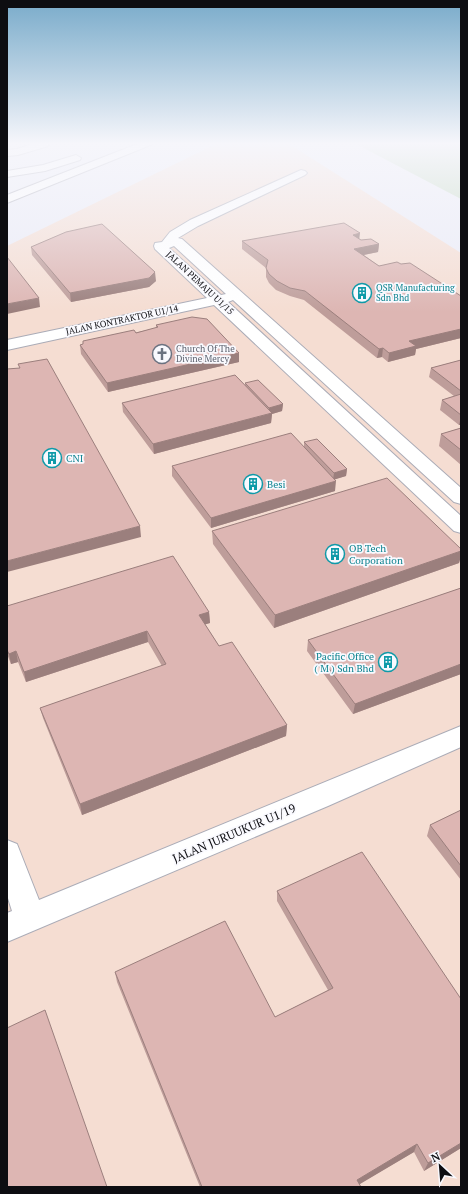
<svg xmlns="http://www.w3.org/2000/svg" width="468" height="1194" font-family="'PT Serif',serif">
<rect width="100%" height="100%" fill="#ebecf7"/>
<path fill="#f5ddd2" d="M 216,144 L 289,144 L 461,253 L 461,1187 L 7,1187 L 7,246 Z"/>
<path fill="#c3d9c0" d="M 356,144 L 461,144 L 461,199 Z"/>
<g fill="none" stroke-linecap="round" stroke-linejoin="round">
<g stroke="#abacb7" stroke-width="2">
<path id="minor" d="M 32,144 L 49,144 L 48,146 L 18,155 L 7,156 L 7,150 L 17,149 Z
M 301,170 L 305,171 L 307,173 L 305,175 L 198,226 L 178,238 L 182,239 L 461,488 L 461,504 L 454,502 L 233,300 L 228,302 L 461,516 L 461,533 L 454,531 L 214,305 L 7,350 L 7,340 L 207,298 L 155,249 L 154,246 L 155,243 L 162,242 L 170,232 L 190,220 ZM 174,246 L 226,294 L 221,295 L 169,248 Z
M 461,726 L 461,747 L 328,806 L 7,942 L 7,913 L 12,911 L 7,895 L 7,840 L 17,844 L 39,900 Z"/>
</g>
<g stroke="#abacb7" stroke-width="2">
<path id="highway" d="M 137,144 L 153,144 L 7,203 L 7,195 Z
M 76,155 L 81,158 L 80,160 L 45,171 L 7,177 L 7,171 L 43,165 Z"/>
</g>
<use href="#minor" fill="#fff" fill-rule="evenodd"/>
<use href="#highway" fill="#fff" fill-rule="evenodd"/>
</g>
<path fill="#be9d9a" d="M 360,239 L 361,240 L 379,244 L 378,252 L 364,255 L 379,266 L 401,264 L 461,296 L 461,338 L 416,349 L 415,355 L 388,362 L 382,357 L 377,358 L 304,300 L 290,296 L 276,290 L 269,283 L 266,277 L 266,268 L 242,249 L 242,241 Z
M 31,247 L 156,281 L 149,287 L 71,302 L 32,255 Z
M 156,325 L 239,353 L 239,362 L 108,392 L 81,354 L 80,345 L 156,328 Z
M 461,360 L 461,425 L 459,425 L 440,410 L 442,400 L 454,396 L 429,377 L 431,368 Z
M 245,383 L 283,404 L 282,411 L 272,414 L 271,423 L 154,454 L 123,412 L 122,403 L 245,386 Z
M 461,428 L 461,465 L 439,446 L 441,434 Z
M 304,442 L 347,469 L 346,476 L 335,479 L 335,491 L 211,528 L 172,476 L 172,466 L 304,447 Z
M 212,531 L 461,549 L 461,556 L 459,563 L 274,628 L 213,544 Z
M 461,588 L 461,674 L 353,714 L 307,651 L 308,640 Z
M 7,606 L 209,612 L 210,623 L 205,624 L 219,646 L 287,725 L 286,736 L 82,815 L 43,718 L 40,708 L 162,666 L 148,642 L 26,682 L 18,662 L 11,664 L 7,654 Z
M 461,810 L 461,880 L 427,836 L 430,825 Z
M 277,891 L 461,1148 L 424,1171 L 414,1152 L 359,1184 L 361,1187 L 200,1187 L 117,982 L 115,972 L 275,1017 L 328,990 L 277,901 Z"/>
<path fill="#9b7f7d" d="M 360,233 L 359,241 L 353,235 Z
M 379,244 L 378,252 L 353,257 L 354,249 Z
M 155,272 L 156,281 L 149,287 L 71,302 L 70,293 Z
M 39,298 L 40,307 L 7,314 L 7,304 Z
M 461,329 L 461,338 L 416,349 L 415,355 L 388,362 L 389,353 L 409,341 Z
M 383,348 L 382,357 L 377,358 L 379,349 Z
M 239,353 L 239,362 L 108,392 L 107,383 Z
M 283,404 L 282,411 L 272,414 L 271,423 L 154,454 L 153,444 L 269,414 L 269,408 Z
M 461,417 L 461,425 L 459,425 Z
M 347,469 L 346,476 L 333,480 L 334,473 Z
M 336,481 L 335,491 L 211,528 L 211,518 Z
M 140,526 L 141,537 L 7,572 L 7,561 Z
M 461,551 L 461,556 L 459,563 L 274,628 L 275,615 Z
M 209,612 L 210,623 L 200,626 L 199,615 Z
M 147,631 L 148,642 L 26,682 L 24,672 Z
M 16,651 L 18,662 L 11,664 L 9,654 Z
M 461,664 L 461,674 L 353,714 L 355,704 Z
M 287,725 L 286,736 L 82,815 L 80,804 Z
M 461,1143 L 461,1148 L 424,1171 L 428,1163 Z
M 417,1144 L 414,1152 L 355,1187 L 357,1180 Z"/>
<path fill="#ddb6b3" stroke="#9b7f7d" d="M 344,223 L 360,233 L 353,235 L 361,240 L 371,239 L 379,244 L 354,249 L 379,266 L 397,262 L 401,264 L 410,263 L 461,296 L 461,329 L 409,341 L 416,346 L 389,353 L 383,348 L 379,349 L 305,291 L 290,288 L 277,281 L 269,274 L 266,268 L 268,260 L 242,241 Z
M 102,224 L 155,272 L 149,278 L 70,293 L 31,247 L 66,232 Z
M 7,257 L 39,298 L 7,304 Z
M 192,317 L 207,319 L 239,353 L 107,383 L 80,345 L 83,344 L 83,341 L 134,330 L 136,333 L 158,327 L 156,325 Z
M 47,359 L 140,526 L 7,561 L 7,369 L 20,368 L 18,364 Z
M 461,360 L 461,391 L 431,368 Z
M 235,375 L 272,413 L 153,444 L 122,403 Z
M 258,380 L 283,404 L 269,408 L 245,383 Z
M 461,394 L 461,415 L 442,400 Z
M 461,428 L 461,450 L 441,434 Z
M 291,433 L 336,481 L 211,518 L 172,466 Z
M 317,439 L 347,469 L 334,473 L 304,442 Z
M 387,478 L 461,549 L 461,551 L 275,615 L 212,531 Z
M 173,556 L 209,612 L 199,615 L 219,646 L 232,642 L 287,725 L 80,804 L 40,708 L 166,664 L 147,631 L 24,672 L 16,651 L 9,654 L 7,650 L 7,606 Z
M 461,588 L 461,664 L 355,704 L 308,640 Z
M 461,810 L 461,866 L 430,825 Z
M 362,852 L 461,999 L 461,1143 L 428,1163 L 417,1144 L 357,1180 L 361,1187 L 202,1187 L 115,972 L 225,921 L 275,1017 L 333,988 L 277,891 Z
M 45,1010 L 107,1187 L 7,1187 L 7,1028 Z"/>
<linearGradient id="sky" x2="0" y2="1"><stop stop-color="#79abca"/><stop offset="0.46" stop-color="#f6f6fb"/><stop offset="1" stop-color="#f6f6fb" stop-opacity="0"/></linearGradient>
<rect width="468" height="312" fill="url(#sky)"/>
<defs>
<g id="building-ring" transform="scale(1)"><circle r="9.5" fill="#f9f9fe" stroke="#0f9aa8" stroke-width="1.5"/><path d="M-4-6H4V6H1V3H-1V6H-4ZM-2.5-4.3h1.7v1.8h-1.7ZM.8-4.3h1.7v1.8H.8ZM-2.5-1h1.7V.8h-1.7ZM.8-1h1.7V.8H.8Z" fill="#0f9aa8"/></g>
<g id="church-ring" transform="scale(1)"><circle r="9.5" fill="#f9f9fe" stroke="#6b7280" stroke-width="1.5"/><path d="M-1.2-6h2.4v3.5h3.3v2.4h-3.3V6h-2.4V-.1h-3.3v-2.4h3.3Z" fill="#6b7280"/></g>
</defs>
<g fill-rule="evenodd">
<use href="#building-ring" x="362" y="293"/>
<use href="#church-ring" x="162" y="354"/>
<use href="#building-ring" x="52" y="458"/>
<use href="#building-ring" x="253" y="484"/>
<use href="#building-ring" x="335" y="554"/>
<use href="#building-ring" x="388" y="662"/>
</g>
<g text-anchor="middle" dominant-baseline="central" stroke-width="3.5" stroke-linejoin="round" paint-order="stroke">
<g font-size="9" fill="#0d0d11" stroke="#f9f9fe">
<text transform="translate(200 283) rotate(43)">JALAN PEMAJU U1/15</text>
<text transform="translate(122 320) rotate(-12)">JALAN KONTRAKTOR U1/14</text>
</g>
<g font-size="9" fill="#0d838f" stroke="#f9f9fe" text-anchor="start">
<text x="376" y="288">QSR Manufacturing<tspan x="376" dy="10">Sdn Bhd</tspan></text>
</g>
<g font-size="9" fill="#5b616d" stroke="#f9f9fe" text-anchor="start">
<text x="176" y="349">Church Of The<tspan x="176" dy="10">Divine Mercy</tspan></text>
</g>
<g font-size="10" fill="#0d838f" stroke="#f9f9fe" text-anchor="start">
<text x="66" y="458">CNI</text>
<text x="267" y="484">Besi</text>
<text x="349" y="548">OB Tech<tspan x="349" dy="12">Corporation</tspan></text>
<text x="374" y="656" text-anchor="end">Pacific Office<tspan x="374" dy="12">( M ) Sdn Bhd</tspan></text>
</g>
<g font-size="12" fill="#0d0d11" stroke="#f9f9fe">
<text transform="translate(234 833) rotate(-23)">JALAN JURUUKUR U1/19</text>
</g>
</g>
<rect width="468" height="1194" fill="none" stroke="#0d0d11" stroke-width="16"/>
<g transform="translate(440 1166) rotate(334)" stroke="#f9f9fe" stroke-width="3" paint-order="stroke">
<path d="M0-3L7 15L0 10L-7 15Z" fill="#0d0d11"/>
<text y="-6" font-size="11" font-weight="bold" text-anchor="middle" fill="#0d0d11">N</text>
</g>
</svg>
